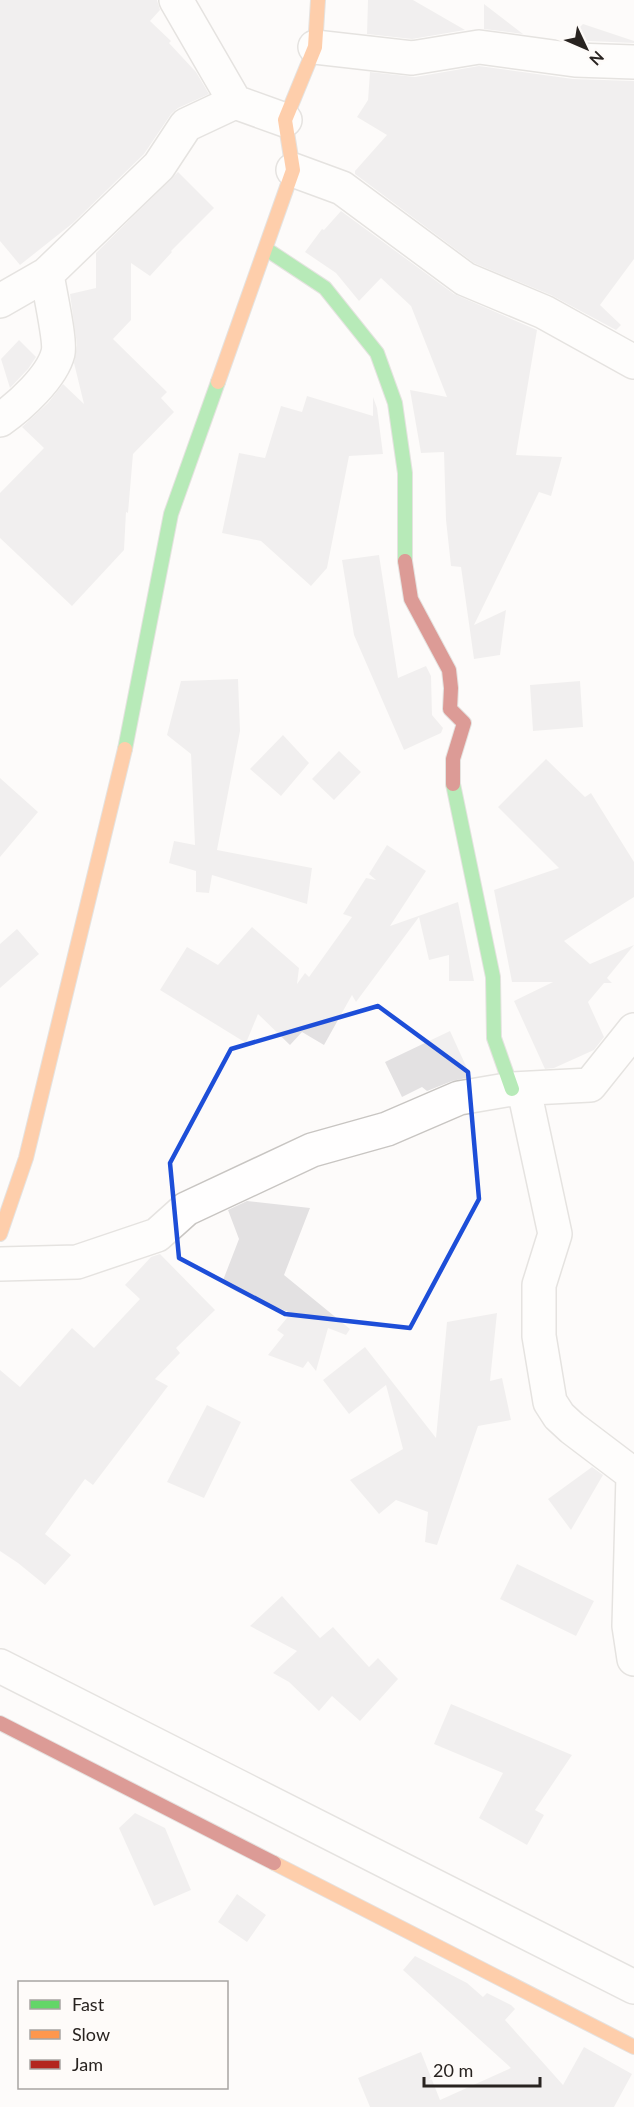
<svg xmlns="http://www.w3.org/2000/svg" width="634" height="2107" font-family="Lato,sans-serif">
<rect width="100%" height="100%" fill="#fdfbfa"/>
<path fill="#e3e1e2" d="M 0,0 L 157,0 L 160,10 L 150,21 L 171,41 L 169,43 L 196,72 L 209,94 L 178,108 L 171,114 L 144,154 L 73,223 L 20,265 L 0,241 Z
M 368,0 L 413,0 L 465,30 L 412,39 L 367,34 Z
M 484,4 L 523,34 L 484,29 Z
M 583,24 L 634,41 L 634,43 L 567,40 Z
M 479,66 L 573,79 L 634,81 L 634,259 L 600,305 L 621,325 L 616,330 L 551,295 L 474,263 L 355,174 L 355,171 L 387,135 L 357,117 L 368,100 L 370,72 L 415,77 Z
M 178,172 L 214,208 L 171,251 L 172,252 L 150,276 L 131,263 L 131,320 L 113,339 L 167,392 L 161,398 L 174,412 L 133,454 L 128,513 L 126,512 L 124,550 L 72,606 L 0,538 L 0,493 L 44,448 L 22,427 L 48,403 L 63,384 L 84,404 L 74,363 L 77,345 L 70,294 L 96,288 L 96,253 Z
M 341,211 L 454,294 L 537,330 L 516,455 L 562,457 L 551,496 L 539,492 L 474,625 L 506,610 L 500,655 L 474,659 L 461,567 L 451,566 L 446,520 L 444,452 L 421,453 L 410,390 L 447,397 L 411,306 L 381,278 L 359,301 L 336,273 L 305,252 L 322,229 L 324,230 Z
M 19,340 L 36,357 L 28,369 L 10,388 L 1,359 Z
M 307,396 L 373,416 L 373,397 L 377,408 L 383,454 L 349,456 L 327,568 L 311,586 L 261,541 L 222,533 L 239,453 L 265,458 L 281,406 L 302,412 Z
M 379,555 L 398,678 L 426,666 L 431,676 L 432,715 L 443,728 L 441,733 L 404,750 L 354,635 L 342,560 Z
M 238,679 L 240,731 L 217,850 L 312,868 L 307,904 L 212,875 L 209,893 L 196,892 L 196,871 L 169,863 L 174,841 L 195,845 L 191,754 L 167,735 L 181,681 Z
M 580,681 L 583,727 L 533,731 L 530,685 Z
M 283,735 L 309,763 L 281,796 L 250,769 Z
M 339,751 L 361,772 L 334,800 L 312,779 Z
M 546,759 L 585,797 L 591,793 L 634,862 L 634,897 L 564,941 L 590,964 L 634,945 L 607,978 L 612,983 L 604,983 L 588,1002 L 604,1037 L 594,1050 L 554,1068 L 545,1069 L 514,1001 L 553,982 L 512,982 L 494,890 L 559,868 L 498,807 Z
M 0,778 L 38,812 L 0,857 Z
M 387,845 L 426,871 L 390,926 L 458,902 L 474,981 L 449,981 L 449,955 L 429,960 L 419,917 L 356,1002 L 352,995 L 324,1045 L 302,1032 L 290,1045 L 258,1014 L 246,1043 L 160,990 L 187,947 L 218,965 L 252,927 L 299,968 L 297,984 L 305,973 L 309,977 L 352,917 L 343,914 L 366,878 L 376,880 L 369,874 Z
M 17,929 L 39,954 L 0,988 L 0,944 Z
M 450,1031 L 471,1077 L 452,1081 L 427,1091 L 422,1087 L 402,1097 L 385,1062 Z
M 247,1201 L 310,1208 L 284,1275 L 350,1329 L 346,1335 L 328,1328 L 316,1371 L 308,1361 L 303,1368 L 268,1355 L 284,1335 L 277,1330 L 291,1313 L 237,1292 L 222,1283 L 239,1239 L 228,1210 Z
M 160,1254 L 215,1310 L 176,1348 L 180,1353 L 155,1379 L 168,1386 L 93,1485 L 85,1479 L 45,1534 L 71,1555 L 45,1585 L 18,1563 L 0,1551 L 0,1370 L 20,1387 L 72,1328 L 94,1348 L 140,1299 L 125,1285 L 151,1257 Z
M 497,1313 L 490,1381 L 502,1378 L 511,1420 L 478,1426 L 437,1545 L 425,1542 L 428,1512 L 396,1500 L 379,1514 L 350,1480 L 403,1449 L 386,1385 L 349,1414 L 323,1380 L 365,1347 L 436,1438 L 447,1322 Z
M 207,1405 L 241,1422 L 204,1498 L 167,1482 Z
M 592,1467 L 603,1475 L 571,1530 L 548,1499 Z
M 517,1564 L 594,1601 L 576,1636 L 500,1599 Z
M 282,1596 L 320,1638 L 333,1627 L 369,1667 L 378,1658 L 398,1679 L 360,1721 L 332,1696 L 319,1711 L 289,1682 L 273,1673 L 297,1651 L 250,1626 Z
M 451,1704 L 572,1755 L 535,1810 L 544,1815 L 527,1845 L 479,1818 L 503,1773 L 434,1744 Z
M 135,1813 L 165,1828 L 191,1890 L 154,1906 L 119,1828 Z
M 237,1894 L 266,1915 L 247,1942 L 218,1922 Z
M 415,1956 L 467,1983 L 483,1997 L 487,1993 L 511,2005 L 515,2009 L 505,2020 L 563,2085 L 584,2047 L 632,2074 L 614,2107 L 370,2107 L 358,2078 L 421,2052 L 440,2100 L 511,2068 L 403,1970 Z"/>
<g fill="none" stroke-linecap="round" stroke-linejoin="round">
<g stroke="#c8c5c2" stroke-width="36">
<path id="street" d="M 176,0 L 235,102 L 285,120
M 315,47 L 412,58 L 479,47 L 575,60 L 634,62
M 293,170 L 342,188 L 465,279 L 544,312 L 634,362
M 0,301 L 47,274 L 159,166 L 186,125 L 235,102
M 0,420 C 20,406 52,377 58,353 C 61,341 49,289 47,274
M 524,1090 L 555,1234 L 539,1285 L 539,1336 L 550,1402 L 559,1416 L 572,1428 L 634,1475
M 0,1264 L 77,1262 L 157,1235 L 186,1209 L 312,1150 L 387,1129 L 459,1098 L 512,1089 L 590,1085 L 634,1030
M 633,1475 L 629,1626 L 634,1659
M 0,1666 L 634,1987"/>
</g>
<g stroke="#c8c5c2" stroke-width="16">
<path id="fast" d="M 266,249 L 325,288 L 377,353 L 395,403 L 405,473 L 405,561
M 125,749 L 171,514 L 218,382
M 453,784 L 493,977 L 494,1038 L 512,1089"/>
</g>
<g stroke="#c8c5c2" stroke-width="16">
<path id="slow" d="M 218,382 L 293,170 L 285,120 L 315,47 L 318,0
M 0,1234 L 26,1158 L 125,749
M 274,1863 L 634,2047"/>
</g>
<g stroke="#c8c5c2" stroke-width="16">
<path id="jam" d="M 405,561 L 411,599 L 449,670 L 451,688 L 450,709 L 464,723 L 453,759 L 453,784
M 0,1723 L 274,1863"/>
</g>
<use href="#street" stroke="#fffefe" stroke-width="33"/>
<use href="#fast" stroke="#63d668" stroke-width="14"/>
<use href="#slow" stroke="#ff974d" stroke-width="14"/>
<use href="#jam" stroke="#b3261e" stroke-width="14"/>
</g>
<path d="M0 0H634V2107H0ZM 378,1006 L 468,1072 L 479,1199 L 410,1328 L 285,1314 L 179,1258 L 170,1163 L 231,1049 Z" fill="#fdfbfa" fill-opacity=".55" fill-rule="evenodd"/>
<path fill="none" stroke="#1d4ed8" stroke-width="4.5" stroke-linejoin="round" d="M 378,1006 L 468,1072 L 479,1199 L 410,1328 L 285,1314 L 179,1258 L 170,1163 L 231,1049 Z"/>
<rect x="18" y="1981" width="210" height="108" fill="#fefbf9" stroke="#a8a5a2" stroke-width="1.5"/>
<rect x="30" y="2000" width="30" height="9" fill="#63d668" stroke="#a8a5a2" stroke-width="1.5"/>
<text x="72" y="2011" font-size="18" fill="#282320">Fast</text>
<rect x="30" y="2030" width="30" height="9" fill="#ff974d" stroke="#a8a5a2" stroke-width="1.5"/>
<text x="72" y="2041" font-size="18" fill="#282320">Slow</text>
<rect x="30" y="2060" width="30" height="9" fill="#b3261e" stroke="#a8a5a2" stroke-width="1.5"/>
<text x="72" y="2071" font-size="18" fill="#282320">Jam</text>
<g transform="translate(586 48) rotate(134)" stroke="#fefbf9" stroke-width="4.5" paint-order="stroke">
<path d="M0-4.5L10 22L0 15L-10 22Z" fill="#282320"/>
<text y="-9" font-size="16" font-weight="bold" text-anchor="middle" fill="#282320">N</text>
</g>
<path d="M424 2077v9h116v-9" fill="none" stroke="#282320" stroke-width="3"/>
<text x="433" y="2077" font-size="18" fill="#282320" stroke="#fefbf9" stroke-width="4.5" paint-order="stroke">20 m</text>
</svg>
